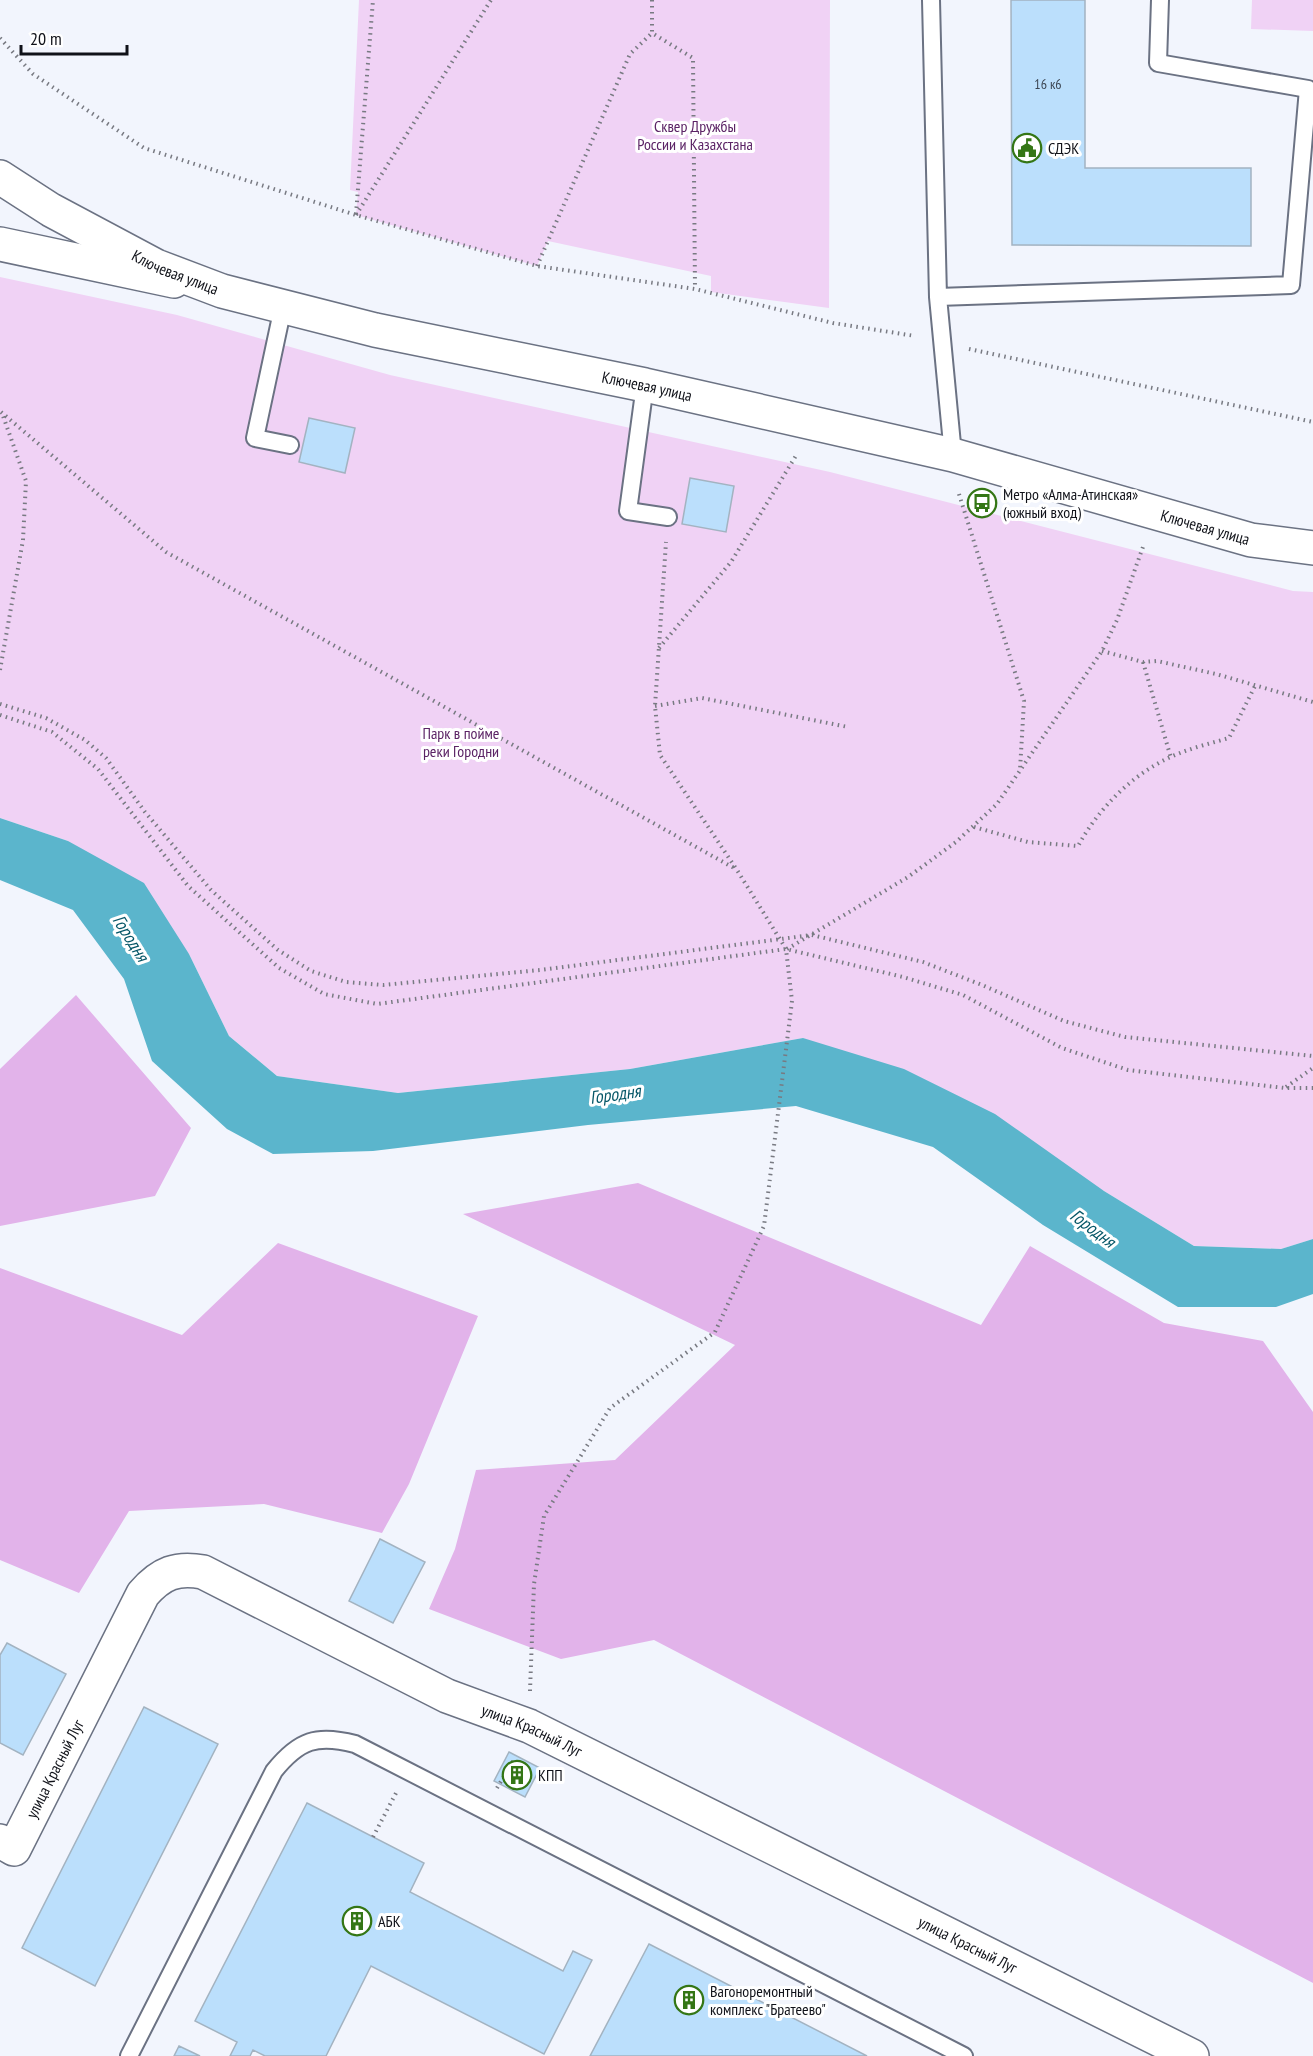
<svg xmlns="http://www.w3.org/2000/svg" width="1313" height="2056" font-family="'PT Sans Narrow',sans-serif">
<rect width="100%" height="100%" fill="#f2f5fd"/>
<path fill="#f0d2f5" d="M 359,0 L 830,0 L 829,308 L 711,292 L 711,276 L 548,241 L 537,266 L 356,215 L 358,192 L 350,190 Z
M 1252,0 L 1313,0 L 1313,31 L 1251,29 Z
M 0,277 L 177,315 L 390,375 L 830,472 L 1293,591 L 1313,592 L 1313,1239 L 1281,1249 L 1194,1246 L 1104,1191 L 803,1038 L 630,1069 L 398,1093 L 277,1076 L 229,1036 L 189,954 L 68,841 L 0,818 Z"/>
<path fill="#e2b3ea" d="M 76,995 L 191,1128 L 155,1196 L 0,1226 L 0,1069 Z
M 638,1183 L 981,1325 L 1030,1246 L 1164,1323 L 1263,1341 L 1313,1412 L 1313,1983 L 654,1640 L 561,1659 L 429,1609 L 455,1549 L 476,1470 L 615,1460 L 735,1345 L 463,1214 Z
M 278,1243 L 478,1316 L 409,1484 L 382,1533 L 264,1504 L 129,1511 L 79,1593 L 0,1560 L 0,1268 L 182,1335 Z"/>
<path fill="#5bb5cc" d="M 0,818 L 68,841 L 144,883 L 189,954 L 229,1036 L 277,1076 L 398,1093 L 630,1069 L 803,1038 L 904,1069 L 995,1114 L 1104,1191 L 1194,1246 L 1281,1249 L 1313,1239 L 1313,1294 L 1276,1307 L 1178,1307 L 1043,1225 L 933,1147 L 796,1106 L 588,1125 L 373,1151 L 273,1154 L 227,1129 L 152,1061 L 124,979 L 73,910 L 0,880 Z"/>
<path fill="#bbdffc" stroke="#a3b3c1" stroke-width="1.5" d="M 1011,0 L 1085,0 L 1085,168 L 1251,168 L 1251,246 L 1012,245 Z
M 309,418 L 355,428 L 345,473 L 299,462 Z
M 690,478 L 734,486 L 726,532 L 682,524 Z
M 380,1539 L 425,1562 L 393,1623 L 349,1601 Z
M 7,1643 L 66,1674 L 23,1755 L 0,1743 L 0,1655 Z
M 144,1707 L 218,1744 L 95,1986 L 22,1948 Z
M 509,1752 L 540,1768 L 525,1797 L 494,1781 Z
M 307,1803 L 424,1863 L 410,1892 L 563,1971 L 573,1951 L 592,1960 L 544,2054 L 371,1966 L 326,2056 L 265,2056 L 253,2050 L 250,2056 L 230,2056 L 237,2042 L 195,2021 Z
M 649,1944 L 867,2056 L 590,2056 Z
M 179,2046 L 200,2056 L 174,2056 Z
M 179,2046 L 200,2056 L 174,2056 Z"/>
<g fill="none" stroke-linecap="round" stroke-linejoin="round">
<g stroke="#6b7283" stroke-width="20">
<path id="lane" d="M 931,0 L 938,297 L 953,455
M 938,297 L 1291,285 L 1308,89 L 1158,63 L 1160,0
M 283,307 L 255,438 L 290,445
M 645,385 L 628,511 L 668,517
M 129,2056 L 274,1771 C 299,1740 317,1734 355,1744 L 964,2056"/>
</g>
<g stroke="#6b7283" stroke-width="36">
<g id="street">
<path d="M 0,244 L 174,281"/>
<path id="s1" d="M 0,1841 L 14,1849 L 143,1594 C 161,1573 177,1567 203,1572 L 447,1696 L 529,1726 L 1192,2056"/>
</g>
</g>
<g stroke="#6b7283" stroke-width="36">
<g id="secondary">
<path id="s2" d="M 0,177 L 51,210 L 156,266 L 222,291 L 375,330 L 645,385 L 953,455 L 1251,540 L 1313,548"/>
</g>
</g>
<path stroke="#787a82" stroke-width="4" stroke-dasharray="1.5 4.5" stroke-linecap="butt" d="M 652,0 L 652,33 L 693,58 L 695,289
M 0,38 L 33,74 L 144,148 L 356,215 L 537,266 L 695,289 L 833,323 L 915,336
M 356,214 L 373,0
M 356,215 L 491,0
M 537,266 L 630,54 L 652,33
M 969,349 L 1313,422
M 1,412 L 166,552 L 734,868
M 959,494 L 1024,701 L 1020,770
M 659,648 L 731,562 L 797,454
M 1102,651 L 1143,662 L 1157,661 L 1216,674 L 1313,702
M 1143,662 L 1171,758
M 0,670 L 23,540 L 26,481 L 2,413
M 0,704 L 46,718 L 85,740 L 106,758 L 145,812 L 211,890 L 278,950 L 311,971 L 346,982 L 383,985 L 540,970 L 812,935 L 923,962 L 982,985 L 1064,1021 L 1125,1037 L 1313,1056
M 655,706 L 702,698 L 848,727
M 0,715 L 52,732 L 98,769 L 188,886 L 279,968 L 324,994 L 377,1004 L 786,949 L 903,977 L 963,995 L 1062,1048 L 1128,1070 L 1285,1088 L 1313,1088
M 974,827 L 1028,842 L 1078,846 C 1100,806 1136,770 1180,753 C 1195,747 1212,743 1229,738 L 1255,686
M 787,949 L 908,877 L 956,842 L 997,804 L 1102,651 L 1117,620 L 1144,544
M 1286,1087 L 1313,1068
M 530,1691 L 534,1584 L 544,1516 L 610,1408 L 715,1332 L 764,1226 L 792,1001 L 786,949 L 737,870 L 660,755 L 655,706 L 666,542
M 497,1788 L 515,1758
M 373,1837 L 396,1793"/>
<use href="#lane" stroke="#fff" stroke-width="16"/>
<use href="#street" stroke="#fff" stroke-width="33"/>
<use href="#secondary" stroke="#fff" stroke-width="33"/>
</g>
<defs>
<g id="civic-ring" transform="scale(1.5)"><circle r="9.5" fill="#fff" stroke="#347615" stroke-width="1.5"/><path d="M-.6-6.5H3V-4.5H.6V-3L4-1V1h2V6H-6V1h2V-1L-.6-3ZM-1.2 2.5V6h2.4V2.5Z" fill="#347615"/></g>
<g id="bus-ring" transform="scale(1.5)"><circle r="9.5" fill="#fff" stroke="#347615" stroke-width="1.5"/><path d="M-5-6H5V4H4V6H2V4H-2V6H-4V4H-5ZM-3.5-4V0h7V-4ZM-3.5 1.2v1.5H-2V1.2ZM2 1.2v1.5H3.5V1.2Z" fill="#347615"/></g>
<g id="building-ring" transform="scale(1.5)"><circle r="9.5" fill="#fff" stroke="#347615" stroke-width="1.5"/><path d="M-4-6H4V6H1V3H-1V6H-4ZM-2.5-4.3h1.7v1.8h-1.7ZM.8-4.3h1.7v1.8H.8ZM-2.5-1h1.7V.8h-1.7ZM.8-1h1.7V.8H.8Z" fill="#347615"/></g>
</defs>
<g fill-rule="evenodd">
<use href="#civic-ring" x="1027" y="148"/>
<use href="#bus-ring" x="982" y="503"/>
<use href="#building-ring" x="517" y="1775"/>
<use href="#building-ring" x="357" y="1921"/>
<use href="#building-ring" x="689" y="2000"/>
</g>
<g text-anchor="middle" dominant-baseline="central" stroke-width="6" stroke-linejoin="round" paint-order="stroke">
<g font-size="14" fill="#3b4552">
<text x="1048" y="84">16 к6</text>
</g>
<g font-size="16" fill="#5b2365" stroke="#fff">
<text x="695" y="126">Сквер Дружбы<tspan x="695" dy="18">России и Казахстана</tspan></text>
<text x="461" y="733">Парк в пойме<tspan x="461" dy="18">реки Городни</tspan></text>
</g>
<g font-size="16" fill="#101219" stroke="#fff" text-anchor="start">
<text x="1048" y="148">СДЭК</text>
<text x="1003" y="494">Метро «Алма-Атинская»<tspan x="1003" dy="18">(южный вход)</tspan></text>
<text x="538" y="1775">КПП</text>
<text x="378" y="1921">АБК</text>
<text x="710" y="1991">Вагоноремонтный<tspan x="710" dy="18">комплекс "Братеево"</tspan></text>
</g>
<g font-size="16" fill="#101219" stroke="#fff">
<text stroke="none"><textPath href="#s2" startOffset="200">Ключевая улица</textPath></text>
<text stroke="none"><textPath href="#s2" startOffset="686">Ключевая улица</textPath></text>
<text stroke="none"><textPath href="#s2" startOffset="1262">Ключевая улица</textPath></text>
<text stroke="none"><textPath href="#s1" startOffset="735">улица Красный Луг</textPath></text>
<text stroke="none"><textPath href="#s1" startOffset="106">улица Красный Луг</textPath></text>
<text stroke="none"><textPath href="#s1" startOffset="1221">улица Красный Луг</textPath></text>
</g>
<g font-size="18" font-style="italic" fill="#055667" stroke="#fff">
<text transform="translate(131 938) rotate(58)">Городня</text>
<text transform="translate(615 1094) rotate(-8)">Городня</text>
<text transform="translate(1093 1228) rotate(37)">Городня</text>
</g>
</g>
<path d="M21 45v9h106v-9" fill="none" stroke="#101219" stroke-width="3"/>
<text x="30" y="45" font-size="18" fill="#101219" stroke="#ffffff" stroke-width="4.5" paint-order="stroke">20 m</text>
</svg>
